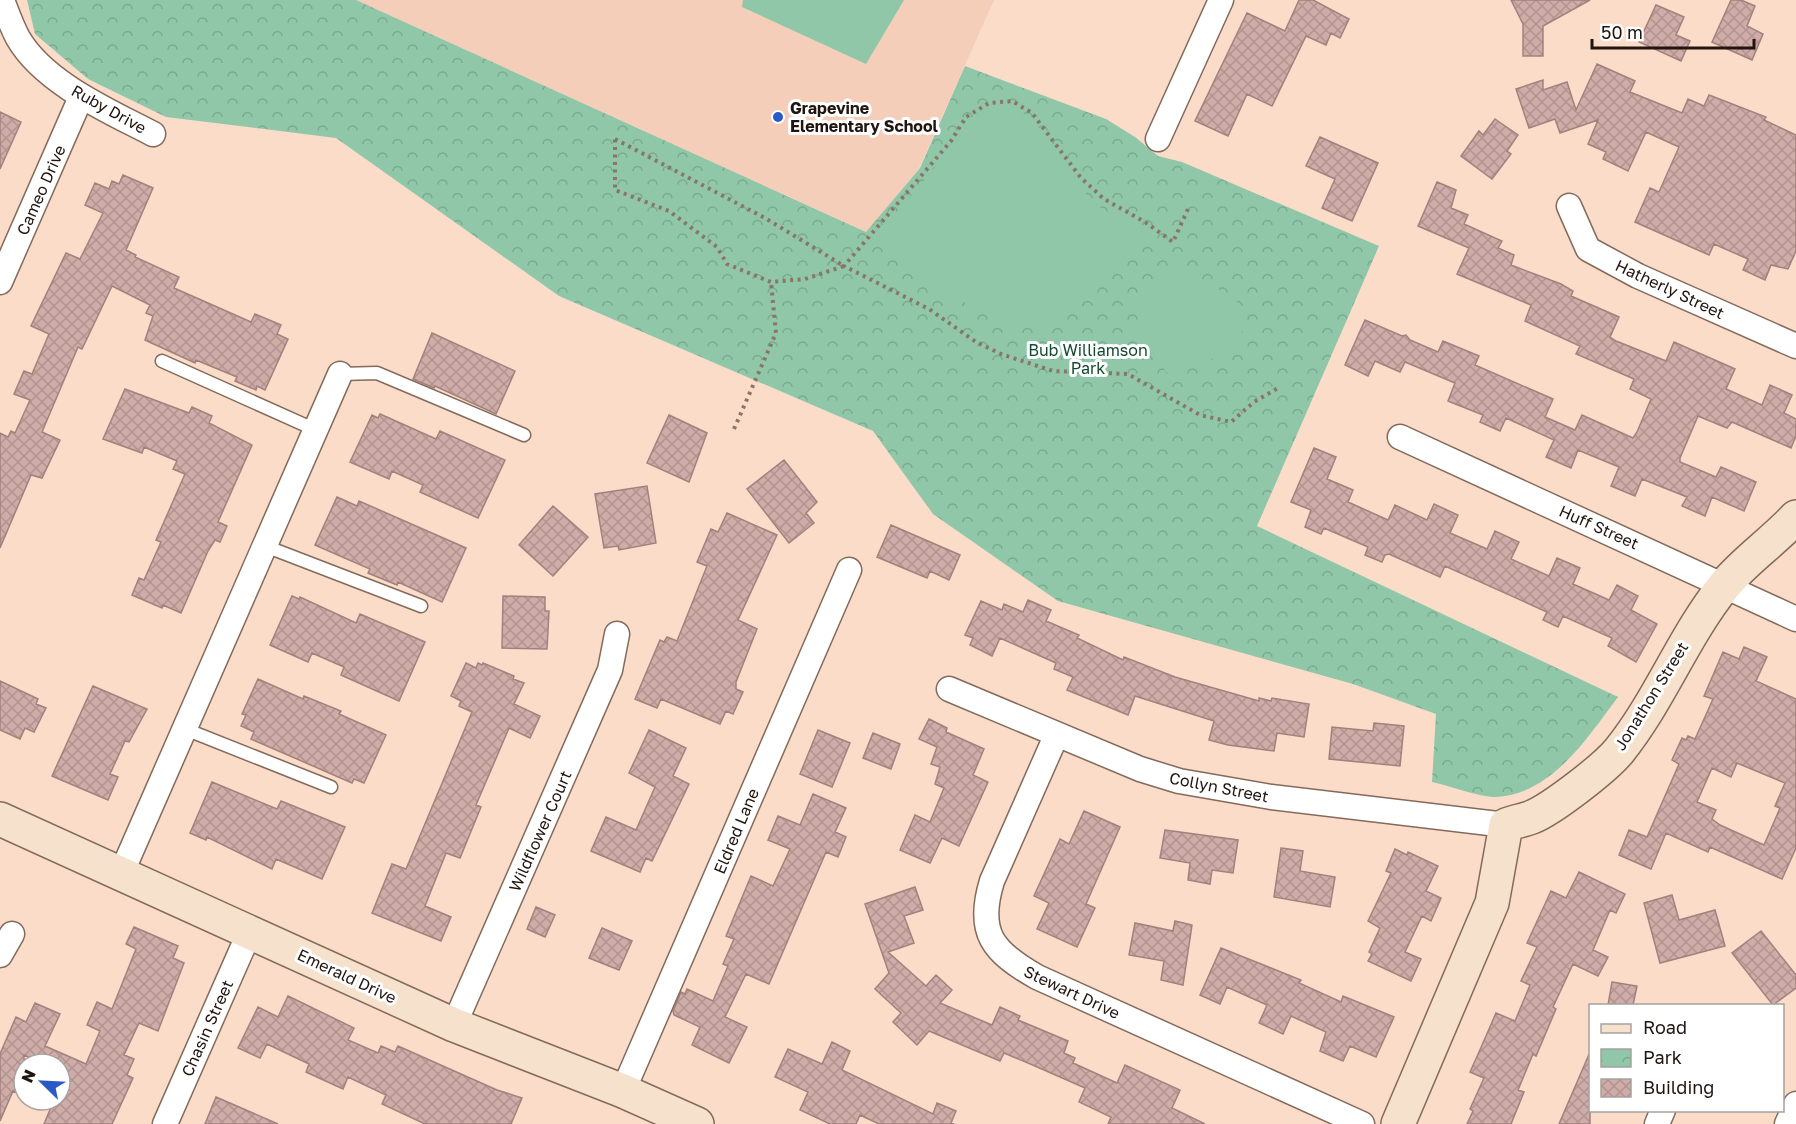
<svg xmlns="http://www.w3.org/2000/svg" width="1796" height="1124" font-family="'Golos Text',sans-serif">
<defs>
<pattern id="park-crowns" width="20" height="18" patternUnits="userSpaceOnUse" patternTransform="scale(1.5)"><rect width="20" height="18" fill="#8fc7a8"/><path d="M2 6a3 3 0 1 1 6 0M12 15a3 3 0 1 1 6 0" fill="none" stroke="#7baa8f"/></pattern>
<pattern id="building-cross-hatch" width="8" height="8" patternUnits="userSpaceOnUse" patternTransform="scale(1.5)"><rect width="8" height="8" fill="#cfaca8"/><path d="M0 0l8 8M0 8l8-8" fill="none" stroke="#b1938f"/></pattern>
</defs>
<rect width="100%" height="100%" fill="#fadcc9"/>
<path fill="#f4ceb8" d="M 356,0 L 994,0 L 919,168 L 867,232 Z"/>
<path fill="url(#park-crowns)" d="M 27,0 L 356,0 L 866,232 L 920,168 L 965,66 L 1106,119 L 1135,137 L 1158,156 L 1182,162 L 1379,246 L 1257,526 L 1618,697 C 1587,738 1552,794 1496,797 C 1479,797 1450,786 1432,782 L 1436,714 L 1353,684 L 1058,601 L 933,514 L 873,431 L 559,296 L 336,138 L 166,117 L 88,79 L 35,34 Z"/>
<path fill="#8fc7a8" d="M 743,0 L 904,0 L 866,64 L 742,7 Z
M 994,106 L 1014,107 L 1035,122 L 1092,202 L 1141,234 L 1100,288 L 1056,322 L 1020,324 L 974,307 L 941,290 L 915,268 L 881,232 L 955,143 L 969,122 Z
M 1162,266 L 1229,294 L 1245,309 C 1244,316 1245,326 1242,332 C 1230,356 1193,369 1169,375 C 1134,334 1129,312 1162,266 Z"/>
<path fill="url(#building-cross-hatch)" stroke="#a2817d" stroke-width="1.5" fill-rule="evenodd" d="M 1299,0 L 1313,0 L 1349,19 L 1340,38 L 1331,33 L 1326,45 L 1306,36 L 1272,106 L 1247,94 L 1228,136 L 1195,121 L 1247,13 L 1285,31 Z
M 1511,0 L 1590,0 L 1543,26 L 1543,56 L 1523,56 L 1523,24 Z
M 1731,0 L 1741,0 L 1755,6 L 1747,26 L 1763,34 L 1752,60 L 1712,42 Z
M 1656,5 L 1684,17 L 1676,35 L 1690,41 L 1681,61 L 1639,42 Z
M 1597,64 L 1635,81 L 1630,92 L 1682,113 L 1688,99 L 1704,106 L 1709,95 L 1766,117 L 1764,120 L 1796,135 L 1796,251 L 1788,269 L 1771,265 L 1765,280 L 1743,270 L 1748,259 L 1714,244 L 1709,255 L 1635,222 L 1650,188 L 1659,192 L 1679,147 L 1646,132 L 1628,171 L 1603,159 L 1606,152 L 1588,144 L 1598,120 L 1560,133 L 1555,119 L 1529,128 L 1516,89 L 1543,80 L 1543,90 L 1567,82 L 1576,110 Z
M 0,112 L 21,122 L 0,169 Z
M 1495,119 L 1518,135 L 1507,151 L 1511,154 L 1492,179 L 1461,156 L 1479,131 L 1483,135 Z
M 1320,137 L 1378,163 L 1352,221 L 1322,208 L 1335,179 L 1306,166 Z
M 123,175 L 153,188 L 126,250 L 136,255 L 135,257 L 179,277 L 174,288 L 251,322 L 255,314 L 281,325 L 277,334 L 288,339 L 265,390 L 257,386 L 256,390 L 235,381 L 237,377 L 196,360 L 195,363 L 145,340 L 153,316 L 146,313 L 150,305 L 112,286 L 82,349 L 78,347 L 42,432 L 60,440 L 42,478 L 31,475 L 0,548 L 0,433 L 8,437 L 11,431 L 15,433 L 30,400 L 14,394 L 24,371 L 32,374 L 49,334 L 31,326 L 66,253 L 80,259 L 103,213 L 85,205 L 95,183 L 109,189 L 112,181 L 119,184 Z
M 1437,182 L 1456,190 L 1451,208 L 1468,215 L 1464,224 L 1502,241 L 1498,248 L 1514,255 L 1511,265 L 1561,284 L 1573,291 L 1571,296 L 1619,317 L 1610,337 L 1616,341 L 1666,361 L 1674,342 L 1735,369 L 1726,389 L 1762,405 L 1770,385 L 1792,395 L 1784,413 L 1796,419 L 1796,436 L 1791,448 L 1732,422 L 1727,428 L 1698,416 L 1680,458 L 1680,462 L 1716,477 L 1721,467 L 1756,482 L 1744,511 L 1712,497 L 1705,516 L 1682,506 L 1687,497 L 1642,479 L 1635,496 L 1611,486 L 1619,467 L 1578,450 L 1571,468 L 1546,457 L 1554,440 L 1506,418 L 1500,431 L 1480,422 L 1483,415 L 1448,401 L 1455,383 L 1405,362 L 1400,372 L 1375,361 L 1368,376 L 1345,365 L 1365,320 L 1402,336 L 1406,335 L 1410,340 L 1438,352 L 1443,341 L 1479,356 L 1475,365 L 1553,399 L 1545,417 L 1575,430 L 1582,415 L 1633,438 L 1637,432 L 1651,399 L 1630,389 L 1634,379 L 1576,354 L 1580,346 L 1525,321 L 1531,305 L 1457,274 L 1469,248 L 1418,226 Z
M 432,333 L 515,371 L 496,414 L 435,386 L 434,388 L 413,379 Z
M 125,389 L 189,413 L 192,407 L 212,416 L 209,423 L 252,445 L 218,522 L 227,526 L 220,542 L 215,540 L 208,551 L 181,613 L 163,605 L 162,608 L 132,595 L 139,578 L 144,580 L 161,542 L 156,540 L 185,474 L 173,469 L 177,461 L 144,447 L 142,453 L 103,439 Z
M 380,414 L 436,439 L 440,431 L 505,460 L 478,518 L 420,492 L 423,485 L 392,471 L 389,479 L 350,462 L 372,415 L 378,418 Z
M 669,415 L 707,433 L 689,482 L 647,463 Z
M 1314,448 L 1336,457 L 1327,479 L 1353,490 L 1348,502 L 1388,520 L 1395,505 L 1427,520 L 1434,504 L 1458,515 L 1450,533 L 1487,549 L 1495,531 L 1519,542 L 1511,559 L 1549,576 L 1557,558 L 1580,568 L 1573,584 L 1609,600 L 1617,585 L 1638,596 L 1631,610 L 1657,624 L 1636,662 L 1608,646 L 1612,638 L 1563,616 L 1558,627 L 1543,620 L 1547,612 L 1445,566 L 1440,577 L 1389,554 L 1385,555 L 1382,562 L 1365,555 L 1368,547 L 1324,528 L 1321,534 L 1305,527 L 1311,510 L 1291,502 Z
M 784,460 L 817,502 L 806,513 L 814,523 L 789,543 L 747,489 Z
M 647,486 L 656,543 L 619,550 L 618,546 L 604,548 L 595,494 Z
M 337,497 L 357,506 L 359,501 L 466,548 L 442,602 L 398,582 L 397,585 L 368,573 L 370,569 L 315,545 Z
M 553,506 L 588,537 L 553,576 L 519,545 Z
M 727,513 L 777,535 L 738,620 L 757,629 L 736,682 L 736,689 L 743,692 L 733,714 L 726,711 L 720,724 L 661,699 L 657,708 L 635,699 L 660,640 L 664,642 L 667,637 L 677,641 L 707,566 L 697,562 L 711,529 L 718,532 Z
M 891,525 L 960,555 L 949,580 L 930,571 L 927,578 L 877,557 Z
M 292,596 L 299,599 L 300,597 L 356,623 L 360,614 L 425,642 L 399,701 L 341,675 L 344,667 L 312,653 L 308,662 L 270,645 Z
M 503,596 L 545,597 L 545,611 L 549,611 L 547,649 L 502,648 Z
M 1028,600 L 1051,610 L 1046,621 L 1079,635 L 1077,638 L 1123,660 L 1124,657 L 1175,677 L 1259,701 L 1259,698 L 1271,701 L 1272,698 L 1309,704 L 1304,737 L 1277,733 L 1274,751 L 1228,745 L 1209,740 L 1214,721 L 1135,696 L 1128,715 L 1067,690 L 1073,677 L 1054,669 L 1056,663 L 1000,638 L 992,656 L 970,645 L 973,638 L 965,635 L 981,601 L 1002,610 L 1004,604 L 1023,612 Z
M 1744,647 L 1767,657 L 1756,681 L 1796,699 L 1796,848 L 1782,879 L 1710,847 L 1708,852 L 1666,833 L 1651,869 L 1619,855 L 1629,830 L 1647,837 L 1679,764 L 1672,760 L 1682,738 L 1686,740 L 1688,736 L 1695,739 L 1713,699 L 1704,696 L 1723,652 L 1739,659 ZM 1737,763 L 1785,783 L 1775,806 L 1780,808 L 1764,845 L 1720,825 L 1712,819 L 1716,810 L 1697,802 L 1712,768 L 1731,777 Z
M 466,663 L 476,668 L 478,663 L 482,665 L 483,663 L 514,676 L 513,679 L 524,683 L 514,704 L 540,716 L 530,738 L 509,728 L 476,805 L 481,807 L 460,858 L 446,853 L 425,906 L 451,917 L 441,941 L 372,913 L 392,864 L 406,869 L 472,712 L 459,706 L 461,701 L 451,696 Z
M 258,679 L 303,699 L 304,696 L 341,711 L 339,714 L 386,735 L 364,783 L 354,779 L 352,783 L 251,739 L 254,732 L 241,726 L 246,715 L 242,714 Z
M 0,681 L 38,699 L 36,704 L 46,708 L 34,732 L 25,728 L 20,739 L 0,730 Z
M 93,686 L 147,709 L 129,742 L 125,741 L 110,774 L 118,777 L 108,800 L 52,776 Z
M 929,719 L 947,728 L 946,732 L 984,749 L 973,775 L 988,782 L 959,846 L 942,838 L 930,863 L 900,850 L 915,815 L 930,822 L 944,788 L 935,784 L 940,767 L 931,764 L 937,747 L 919,739 Z
M 1374,723 L 1404,726 L 1400,766 L 1329,759 L 1332,727 L 1373,731 Z
M 649,730 L 686,748 L 673,776 L 689,784 L 652,861 L 646,858 L 640,872 L 591,851 L 606,817 L 636,830 L 655,787 L 629,773 Z
M 818,730 L 850,743 L 832,787 L 800,774 Z
M 873,733 L 900,744 L 891,769 L 863,758 Z
M 212,782 L 277,809 L 281,801 L 345,827 L 322,879 L 276,859 L 272,869 L 207,837 L 206,840 L 190,833 Z
M 813,794 L 846,808 L 835,832 L 846,837 L 838,857 L 826,852 L 769,984 L 746,974 L 725,1017 L 747,1027 L 729,1063 L 692,1045 L 700,1027 L 674,1015 L 673,1011 L 681,992 L 685,994 L 687,989 L 713,1001 L 728,966 L 723,964 L 734,939 L 726,936 L 751,876 L 773,886 L 790,849 L 768,840 L 778,816 L 800,825 Z
M 1084,811 L 1120,827 L 1086,904 L 1095,908 L 1077,947 L 1037,929 L 1049,903 L 1034,896 L 1060,839 L 1069,844 Z
M 1165,830 L 1238,840 L 1233,873 L 1212,870 L 1210,884 L 1188,880 L 1190,863 L 1160,858 Z
M 1281,848 L 1303,851 L 1300,871 L 1335,877 L 1330,907 L 1274,897 Z
M 1395,849 L 1407,855 L 1408,852 L 1438,866 L 1426,891 L 1441,898 L 1431,921 L 1422,916 L 1405,952 L 1421,959 L 1411,981 L 1368,961 L 1372,954 L 1369,952 L 1380,928 L 1368,921 L 1391,873 L 1386,871 Z
M 1579,872 L 1625,894 L 1616,913 L 1610,910 L 1593,950 L 1608,957 L 1598,976 L 1573,964 L 1553,1007 L 1556,1009 L 1536,1056 L 1533,1054 L 1518,1090 L 1524,1092 L 1511,1124 L 1467,1124 L 1473,1111 L 1470,1109 L 1484,1078 L 1470,1072 L 1479,1052 L 1496,1013 L 1515,1021 L 1530,985 L 1521,981 L 1537,947 L 1527,943 L 1551,891 L 1566,898 Z
M 915,887 L 923,910 L 904,916 L 914,943 L 888,952 L 926,986 L 936,975 L 952,990 L 940,1003 L 992,1025 L 1000,1007 L 1020,1016 L 1018,1020 L 1068,1041 L 1064,1053 L 1075,1058 L 1073,1063 L 1117,1083 L 1125,1065 L 1180,1090 L 1172,1108 L 1205,1124 L 1108,1124 L 1111,1117 L 1079,1102 L 1085,1088 L 1035,1066 L 1004,1053 L 1000,1061 L 929,1031 L 917,1045 L 893,1022 L 901,1013 L 875,989 L 889,973 L 865,904 Z
M 1672,895 L 1679,920 L 1715,910 L 1725,946 L 1660,963 L 1644,903 Z
M 536,907 L 555,915 L 545,937 L 527,929 Z
M 1175,921 L 1192,925 L 1183,985 L 1161,980 L 1164,961 L 1129,955 L 1135,923 L 1173,931 Z
M 134,927 L 178,946 L 173,958 L 184,963 L 158,1031 L 139,1023 L 124,1055 L 134,1059 L 127,1075 L 133,1078 L 112,1124 L 44,1124 L 54,1100 L 60,1100 L 63,1080 L 60,1079 L 60,1064 L 44,1064 L 24,1055 L 24,1096 L 13,1091 L 0,1121 L 0,1054 L 16,1017 L 26,1022 L 35,1003 L 60,1014 L 45,1046 L 86,1064 L 100,1031 L 87,1025 L 97,1002 L 112,1009 L 136,949 L 126,944 Z
M 602,928 L 632,941 L 619,970 L 589,958 Z
M 1761,931 L 1796,975 L 1796,988 L 1773,1005 L 1732,953 Z
M 1221,948 L 1301,980 L 1299,983 L 1341,1002 L 1343,996 L 1394,1017 L 1376,1057 L 1350,1046 L 1343,1061 L 1320,1051 L 1326,1032 L 1291,1016 L 1283,1034 L 1259,1023 L 1267,1005 L 1227,987 L 1220,1004 L 1200,995 Z
M 1612,982 L 1637,986 L 1633,1005 L 1608,1005 Z
M 288,996 L 354,1028 L 348,1040 L 378,1053 L 381,1046 L 395,1052 L 398,1046 L 497,1090 L 522,1098 L 511,1124 L 425,1124 L 382,1104 L 386,1095 L 348,1077 L 343,1089 L 306,1072 L 309,1064 L 267,1044 L 260,1058 L 238,1048 L 258,1007 L 278,1017 Z
M 832,1042 L 850,1051 L 842,1070 L 933,1114 L 937,1103 L 956,1111 L 951,1123 L 954,1124 L 879,1124 L 860,1115 L 856,1124 L 830,1124 L 800,1110 L 808,1092 L 775,1077 L 788,1049 L 822,1064 Z
M 1590,1052 L 1590,1124 L 1559,1124 Z
M 216,1097 L 278,1124 L 205,1124 Z"/>
<g fill="none" stroke-linecap="round" stroke-linejoin="round">
<g stroke="#846a5a" stroke-width="15">
<path id="lane" d="M 162,361 L 316,430
M 340,374 L 377,373 L 524,435
M 265,546 L 421,606
M 185,729 L 331,787"/>
</g>
<g stroke="#846a5a" stroke-width="27">
<path id="street" d="M 2,0 C 7,13 12,27 18,38 C 44,83 109,111 153,134
M 1158,139 L 1221,0
M 1569,206 L 1588,249 L 1638,276 L 1796,346
M 0,282 L 81,97
M 1400,437 L 1796,619
M 949,689 L 1140,769 L 1179,781 L 1271,797 L 1506,825
M 1056,736 L 992,881 C 976,933 993,952 1037,977 L 1362,1124
M 121,874 L 340,374
M 0,955 L 12,934
M 454,1025 L 610,670 L 617,634
M 623,1091 L 849,570
M 165,1124 L 250,931
M 1657,1124 L 1663,1110
M 1787,1124 L 1796,1104"/>
</g>
<g stroke="#846a5a" stroke-width="36">
<path id="secondary" d="M 0,819 L 454,1025 L 623,1091 L 697,1124
M 1398,1124 L 1492,903 L 1506,825 C 1514,822 1524,820 1532,817 C 1552,809 1605,768 1619,751 C 1660,700 1683,637 1724,586 C 1743,562 1774,541 1796,517"/>
</g>
<path stroke="#8a7669" stroke-width="4" stroke-dasharray="3 4.5" stroke-linecap="butt" d="M 615,139 L 765,218 L 844,266 L 805,279 L 771,282 L 727,264 L 717,247 L 669,211 L 615,190 Z
M 1188,209 L 1173,242 L 1145,222 L 1104,199 L 1081,178 L 1032,113 L 1012,101 L 989,103 L 966,117 L 951,141 L 844,266 L 929,309 L 976,342 L 1001,354 L 1053,371 L 1128,374 L 1200,415 L 1231,422 L 1254,402 L 1280,387
M 734,429 L 776,333 L 771,282"/>
<use href="#lane" stroke="#fff" stroke-width="12"/>
<use href="#street" stroke="#fff" stroke-width="24"/>
<use href="#secondary" stroke="#f6e1cd" stroke-width="33"/>
</g>
<circle fill="#285ac8" stroke="#fff" stroke-width="2" cx="778" cy="117" r="6"/>
<g text-anchor="middle" dominant-baseline="central" stroke-width="6" stroke-linejoin="round" paint-order="stroke">
<g font-size="16" font-weight="bold" fill="#20150f" stroke="#fff" text-anchor="start">
<text x="790" y="108">Grapevine<tspan x="790" dy="18">Elementary School</tspan></text>
</g>
<g font-size="16" fill="#20150f" stroke="#fff">
<text transform="translate(109 109) rotate(29)">Ruby Drive</text>
<text transform="translate(41 190) rotate(-66)">Cameo Drive</text>
<text transform="translate(1670 289) rotate(25)">Hatherly Street</text>
<text transform="translate(1599 527) rotate(24)">Huff Street</text>
<text transform="translate(1651 696) rotate(-58)">Jonathon Street</text>
<text transform="translate(1219 787) rotate(11)">Collyn Street</text>
<text transform="translate(540 831) rotate(-66)">Wildflower Court</text>
<text transform="translate(736 831) rotate(-67)">Eldred Lane</text>
<text transform="translate(347 976) rotate(25)">Emerald Drive</text>
<text transform="translate(1072 992) rotate(25)">Stewart Drive</text>
<text transform="translate(207 1028) rotate(-66)">Chasin Street</text>
</g>
<g font-size="16" fill="#124a31" stroke="#fff">
<text x="1088" y="350">Bub Williamson<tspan x="1088" dy="18">Park</tspan></text>
</g>
</g>
<rect x="1589" y="1004" width="195" height="108" fill="#ffffff" stroke="#a6a19f" stroke-width="1.5"/>
<rect x="1601" y="1024" width="30" height="9" fill="#f6e1cd" stroke="#a6a19f" stroke-width="1.5"/>
<text x="1643" y="1034" font-size="18" fill="#20150f">Road</text>
<rect x="1601" y="1049" width="30" height="18" fill="url(#park-crowns)" stroke="#a6a19f" stroke-width="1.5"/>
<text x="1643" y="1064" font-size="18" fill="#20150f">Park</text>
<rect x="1601" y="1079" width="30" height="18" fill="url(#building-cross-hatch)" stroke="#a6a19f" stroke-width="1.5"/>
<text x="1643" y="1094" font-size="18" fill="#20150f">Building</text>
<g transform="translate(42 1082) rotate(294)"><circle r="28" fill="#ffffff" stroke="#a6a19f" stroke-width="1.5"/>
<path d="M0-4.5L10 22L0 15L-10 22Z" fill="#285ac8"/>
<text y="-9" font-size="16" font-weight="bold" text-anchor="middle" fill="#20150f">N</text>
</g>
<path d="M1592 39v9h162v-9" fill="none" stroke="#20150f" stroke-width="3"/>
<text x="1601" y="39" font-size="18" fill="#20150f" stroke="#ffffff" stroke-width="4.5" paint-order="stroke">50 m</text>
</svg>
